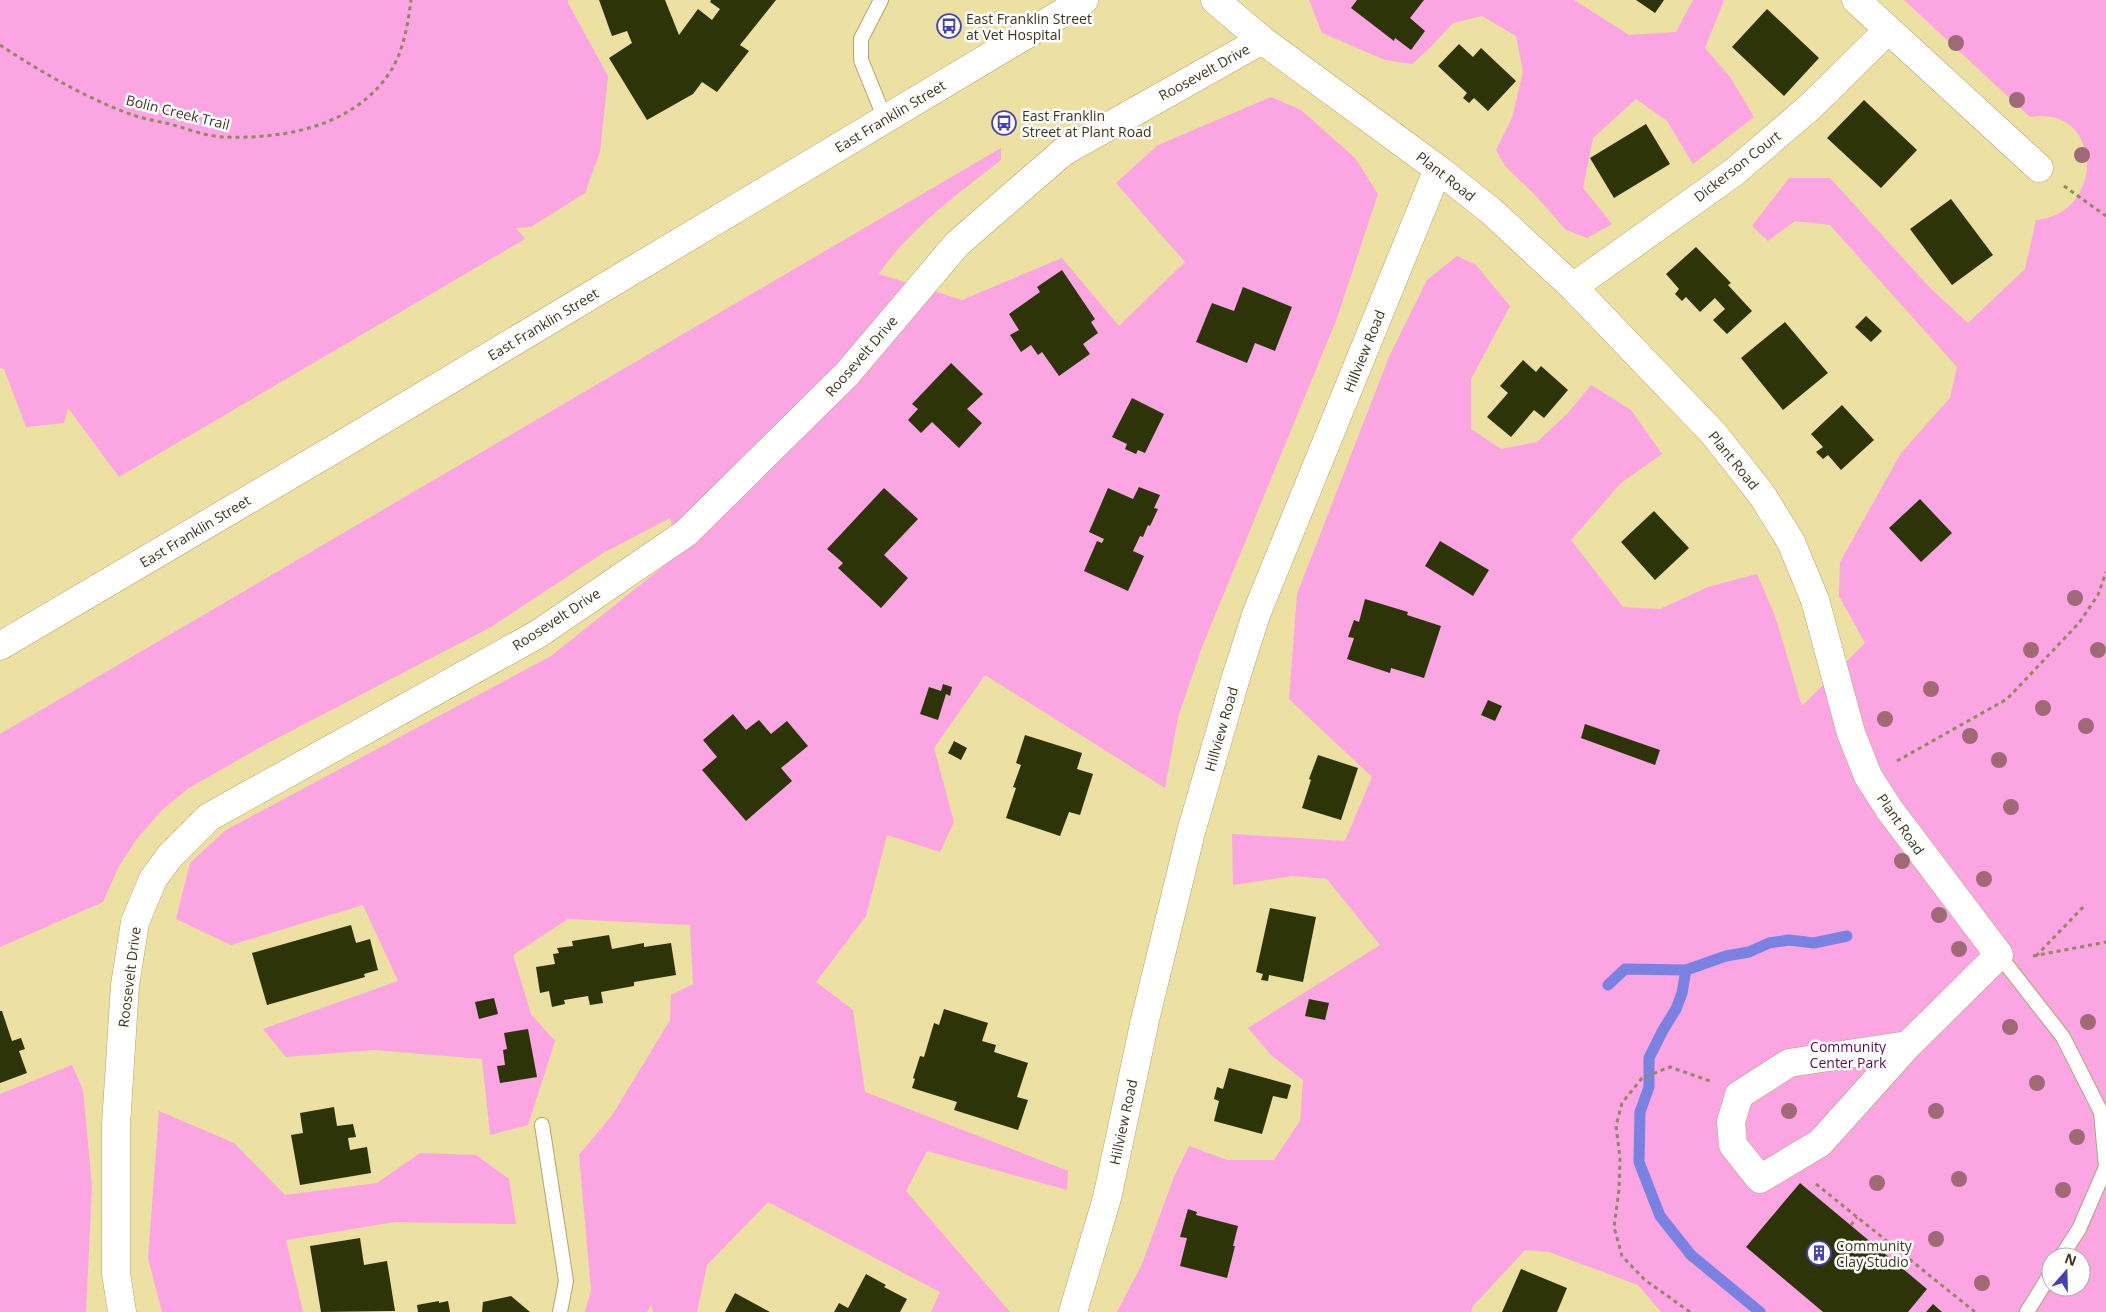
<svg xmlns="http://www.w3.org/2000/svg" width="2106" height="1312" font-family="'Open Sans',sans-serif">
<rect width="100%" height="100%" fill="#ece0a3"/>
<path fill="#fba5e2" fill-rule="evenodd" d="M 0,0 L 568,0 L 568,3 L 608,76 L 600,152 L 585,193 L 531,227 L 516,228 L 525,239 L 119,477 L 68,408 L 64,423 L 26,427 L 4,369 L 0,368 Z
M 1309,0 L 1574,0 L 1629,35 L 1676,32 L 1693,0 L 1724,0 L 1705,48 L 1730,77 L 1754,117 L 1693,164 L 1667,121 L 1636,99 L 1593,138 L 1583,188 L 1612,224 L 1587,238 L 1566,230 L 1535,195 L 1505,166 L 1496,150 L 1512,118 L 1523,72 L 1516,36 L 1482,16 L 1453,23 L 1430,48 L 1412,64 L 1385,60 L 1322,33 Z
M 1904,0 L 2106,0 L 2106,1312 L 1661,1312 L 1638,1285 L 1549,1252 L 1525,1250 L 1473,1306 L 1471,1312 L 1117,1312 L 1142,1264 L 1174,1177 L 1189,1146 L 1227,1160 L 1274,1160 L 1300,1121 L 1303,1080 L 1271,1055 L 1248,1028 L 1380,945 L 1327,879 L 1293,876 L 1233,885 L 1232,834 L 1345,841 L 1372,777 L 1289,699 L 1297,594 L 1389,357 L 1427,280 L 1457,256 L 1476,265 L 1510,306 L 1471,379 L 1471,429 L 1501,449 L 1537,442 L 1567,414 L 1591,385 L 1631,410 L 1662,454 L 1621,483 L 1571,540 L 1623,607 L 1660,609 L 1708,587 L 1757,574 L 1775,616 L 1802,706 L 1865,643 L 1839,596 L 1840,562 L 1901,453 L 1950,398 L 1957,367 L 1830,225 L 1795,221 L 1768,241 L 1752,226 L 1789,178 L 1830,178 L 1931,289 L 1968,323 L 2025,269 L 2036,220 C 2106,214 2104,105 2030,117 ZM 2051,1257 L 2081,1257 L 2081,1287 L 2051,1287 Z
M 1271,97 L 1301,110 L 1355,158 L 1378,194 L 1337,318 L 1202,647 L 1178,717 L 1165,788 L 985,675 L 934,748 L 954,822 L 940,852 L 887,835 L 866,916 L 816,982 L 853,1010 L 865,1092 L 1068,1171 L 1067,1190 L 927,1151 L 906,1191 L 1010,1312 L 931,1312 L 940,1292 L 768,1202 L 707,1265 L 697,1312 L 653,1312 L 651,1305 L 647,1312 L 585,1312 L 591,1290 L 579,1155 L 613,1114 L 670,1020 L 671,995 L 693,984 L 690,925 L 568,919 L 513,955 L 531,1014 L 555,1041 L 528,1125 L 490,1135 L 482,1059 L 374,1050 L 286,1057 L 263,1029 L 398,981 L 363,905 L 231,945 L 176,919 L 190,863 L 226,830 L 551,656 L 679,554 L 670,518 L 603,553 L 491,627 L 266,744 L 189,788 L 162,810 L 136,840 L 118,868 L 103,902 L 0,947 L 0,734 L 1001,148 L 1001,160 C 960,192 908,230 879,274 L 962,300 L 1062,258 L 1119,326 L 1185,262 L 1116,183 L 1158,145 Z
M 72,1065 L 83,1090 L 92,1186 L 86,1312 L 0,1312 L 0,1094 Z
M 159,1111 L 234,1143 L 285,1195 L 377,1183 L 420,1153 L 476,1155 L 509,1179 L 516,1224 L 395,1222 L 286,1240 L 303,1312 L 162,1312 L 148,1258 Z"/>
<g fill="none" stroke-linecap="round" stroke-linejoin="round">
<path stroke="#7981e1" stroke-width="11" d="M 1608,985 L 1625,969 L 1686,970
M 1760,1312 L 1691,1255 L 1660,1216 L 1639,1162 L 1640,1112 L 1649,1087 L 1649,1058 L 1663,1030 L 1676,1009 L 1682,993 L 1686,970 L 1726,956 L 1749,952 L 1769,943 L 1789,940 L 1814,943 L 1847,936"/>
</g>
<path fill="#2d3408" d="M 599,0 L 665,0 L 679,35 L 698,9 L 712,20 L 720,9 L 710,2 L 711,0 L 776,0 L 740,45 L 749,51 L 717,92 L 702,82 L 693,94 L 647,120 L 609,58 L 632,43 L 627,31 L 612,36 Z
M 1357,0 L 1424,0 L 1410,18 L 1425,31 L 1411,50 L 1395,38 L 1394,41 L 1351,8 Z
M 1636,0 L 1664,0 L 1655,13 Z
M 1767,9 L 1819,58 L 1784,96 L 1732,47 Z
M 1459,44 L 1473,57 L 1481,48 L 1516,81 L 1488,111 L 1474,98 L 1469,103 L 1463,98 L 1467,93 L 1438,66 Z
M 1864,100 L 1917,150 L 1881,188 L 1827,138 Z
M 1646,124 L 1670,164 L 1614,198 L 1590,158 Z
M 1951,199 L 1993,255 L 1952,285 L 1910,229 Z
M 1696,247 L 1731,283 L 1728,285 L 1752,311 L 1727,334 L 1713,320 L 1725,309 L 1715,298 L 1700,312 L 1686,297 L 1682,301 L 1675,294 L 1679,289 L 1666,274 Z
M 1062,270 L 1095,319 L 1091,322 L 1098,333 L 1083,344 L 1090,354 L 1059,376 L 1042,352 L 1038,355 L 1031,345 L 1021,352 L 1010,335 L 1019,330 L 1009,314 L 1040,292 L 1037,287 Z
M 1243,287 L 1292,307 L 1275,351 L 1255,343 L 1247,363 L 1196,342 L 1212,303 L 1234,311 Z
M 1866,316 L 1882,331 L 1871,342 L 1855,327 Z
M 1785,322 L 1828,373 L 1783,410 L 1741,358 Z
M 1523,360 L 1536,372 L 1541,366 L 1568,390 L 1544,418 L 1534,410 L 1511,437 L 1487,417 L 1508,393 L 1500,386 Z
M 951,363 L 983,394 L 967,409 L 982,423 L 959,448 L 932,422 L 921,433 L 908,420 L 918,409 L 912,404 Z
M 1132,398 L 1164,414 L 1145,453 L 1138,450 L 1136,454 L 1125,449 L 1127,444 L 1112,437 Z
M 1842,405 L 1874,440 L 1841,470 L 1828,455 L 1823,459 L 1816,452 L 1823,447 L 1811,434 Z
M 1139,487 L 1160,495 L 1154,508 L 1158,509 L 1150,526 L 1148,525 L 1143,537 L 1140,536 L 1133,551 L 1144,556 L 1128,591 L 1084,571 L 1097,541 L 1102,543 L 1104,539 L 1089,532 L 1108,488 L 1133,499 Z
M 884,488 L 918,519 L 884,555 L 908,578 L 881,608 L 838,568 L 843,563 L 827,549 Z
M 1920,499 L 1952,533 L 1921,562 L 1889,528 Z
M 1654,511 L 1689,548 L 1655,580 L 1621,542 Z
M 1440,541 L 1489,570 L 1473,596 L 1425,566 Z
M 1365,599 L 1408,612 L 1407,615 L 1441,626 L 1424,678 L 1391,668 L 1390,673 L 1347,659 L 1354,638 L 1348,637 L 1354,620 L 1359,622 Z
M 943,684 L 952,687 L 950,696 L 946,694 L 938,720 L 920,714 L 929,687 L 941,691 Z
M 1488,700 L 1502,706 L 1495,721 L 1481,715 Z
M 733,714 L 746,730 L 759,720 L 771,734 L 787,721 L 808,746 L 781,768 L 792,781 L 746,821 L 702,770 L 717,757 L 703,740 Z
M 1585,724 L 1660,750 L 1655,765 L 1581,738 Z
M 1025,735 L 1082,753 L 1077,769 L 1093,774 L 1080,815 L 1069,812 L 1060,836 L 1006,818 L 1016,788 L 1013,787 L 1021,765 L 1016,763 Z
M 954,741 L 967,748 L 961,760 L 948,753 Z
M 1318,755 L 1358,768 L 1341,820 L 1302,808 L 1311,780 L 1309,779 Z
M 1270,908 L 1316,917 L 1303,982 L 1269,975 L 1268,981 L 1261,980 L 1263,974 L 1256,972 Z
M 351,925 L 356,943 L 370,939 L 378,970 L 364,974 L 365,977 L 267,1005 L 252,953 Z
M 609,935 L 612,949 L 644,943 L 644,947 L 671,943 L 676,975 L 634,982 L 634,986 L 601,992 L 603,1003 L 590,1005 L 588,996 L 564,1000 L 565,1004 L 552,1007 L 549,991 L 540,993 L 536,967 L 555,964 L 553,954 L 559,953 L 557,948 L 573,946 L 572,941 Z
M 494,998 L 498,1014 L 479,1019 L 475,1002 Z
M 1309,999 L 1329,1003 L 1325,1020 L 1305,1016 Z
M 944,1009 L 988,1023 L 982,1041 L 996,1045 L 994,1052 L 1028,1063 L 1017,1097 L 1028,1100 L 1018,1130 L 954,1110 L 957,1102 L 912,1088 L 915,1079 L 913,1078 L 920,1056 L 924,1057 L 934,1023 L 939,1025 Z
M 0,1011 L 2,1011 L 12,1041 L 21,1038 L 25,1049 L 19,1051 L 27,1073 L 0,1083 Z
M 528,1029 L 537,1077 L 500,1083 L 497,1066 L 505,1065 L 503,1050 L 507,1049 L 504,1033 Z
M 1229,1068 L 1291,1085 L 1287,1099 L 1273,1096 L 1262,1134 L 1214,1121 L 1219,1101 L 1214,1099 L 1217,1087 L 1223,1089 Z
M 334,1107 L 337,1126 L 353,1124 L 356,1137 L 348,1138 L 350,1150 L 367,1147 L 371,1173 L 300,1185 L 291,1135 L 303,1133 L 300,1113 Z
M 1800,1183 L 1927,1289 L 1908,1312 L 1823,1312 L 1746,1247 Z
M 1188,1209 L 1197,1212 L 1196,1215 L 1238,1226 L 1233,1246 L 1235,1246 L 1227,1278 L 1180,1266 L 1187,1238 L 1180,1237 Z
M 360,1238 L 364,1265 L 387,1261 L 395,1311 L 321,1312 L 310,1246 Z
M 1521,1269 L 1567,1288 L 1557,1312 L 1502,1312 Z
M 866,1274 L 886,1285 L 884,1287 L 907,1299 L 900,1312 L 834,1312 L 839,1303 L 848,1308 Z
M 735,1293 L 770,1312 L 725,1312 Z
M 511,1296 L 530,1312 L 482,1312 L 483,1302 Z
M 439,1301 L 439,1303 L 448,1301 L 450,1312 L 418,1312 L 417,1305 Z
M 1933,1304 L 1942,1312 L 1926,1312 Z"/>
<g fill="none" stroke-linecap="round" stroke-linejoin="round">
<g stroke="#b1a469" stroke-width="16">
<path id="service" d="M 881,0 L 861,39 L 861,60 L 885,119
M 1999,955 L 2063,1037 L 2101,1112 L 2106,1167 L 2079,1229 L 2061,1257
M 542,1125 L 566,1281 L 560,1312
M 2027,1312 L 2051,1273"/>
</g>
<g stroke="#b1a469" stroke-width="29">
<path id="minor" d="M 1215,0 L 1262,40 L 1438,169 L 1491,211 L 1573,287 L 1714,434 L 1762,495 L 1791,542 L 1815,600 L 1851,733 L 1868,776 L 1889,809 L 1999,955 L 1908,1045 L 1820,1143 L 1760,1179 L 1733,1145 L 1731,1122 L 1739,1095 L 1789,1063 L 1908,1045
M 1856,0 L 2039,168
M 1573,287 L 1733,173 L 1810,107 L 1888,30
M 122,1312 L 116,1273 L 116,1125 L 125,985 L 135,922 L 153,879 L 170,856 L 209,817 L 538,634 L 686,533 L 847,374 L 957,244 L 1063,152 L 1262,40
M 1073,1312 L 1107,1198 L 1145,1020 L 1191,832 L 1236,677 L 1257,612 L 1438,169"/>
</g>
<g stroke="#b1a469" stroke-width="29">
<path id="secondary" d="M 0,646 L 341,445 L 1084,0"/>
</g>
<path stroke="#91885e" stroke-width="3" stroke-dasharray="4 4" stroke-linecap="butt" d="M 0,45 C 41,72 84,97 130,114 C 143,119 157,121 170,124 C 188,129 208,137 225,137 C 280,139 344,128 381,84 C 402,61 407,30 411,0
M 2064,186 L 2106,216
M 1897,761 L 2007,699 L 2079,623 L 2098,595 L 2106,572
M 2033,956 L 2106,942
M 2036,956 L 2086,904
M 1816,1184 L 1975,1312
M 1851,1225 L 1857,1217
M 1891,1259 L 1899,1250
M 1690,1312 L 1645,1280 L 1622,1256 L 1614,1227 L 1619,1190 L 1620,1158 L 1616,1126 L 1622,1103 L 1642,1078 L 1670,1067 L 1710,1081"/>
<use href="#service" stroke="#fff" stroke-width="14"/>
<use href="#minor" stroke="#fff" stroke-width="28"/>
<use href="#secondary" stroke="#fff" stroke-width="28"/>
</g>
<g fill="#9f6a75">
<circle cx="1956" cy="43" r="8"/>
<circle cx="2017" cy="100" r="8"/>
<circle cx="2082" cy="155" r="8"/>
<circle cx="2075" cy="598" r="8"/>
<circle cx="2031" cy="650" r="8"/>
<circle cx="2098" cy="650" r="8"/>
<circle cx="1931" cy="689" r="8"/>
<circle cx="2043" cy="708" r="8"/>
<circle cx="1885" cy="719" r="8"/>
<circle cx="2086" cy="726" r="8"/>
<circle cx="1970" cy="736" r="8"/>
<circle cx="1999" cy="760" r="8"/>
<circle cx="2011" cy="807" r="8"/>
<circle cx="1902" cy="861" r="8"/>
<circle cx="1984" cy="879" r="8"/>
<circle cx="1939" cy="915" r="8"/>
<circle cx="1959" cy="949" r="8"/>
<circle cx="2088" cy="1022" r="8"/>
<circle cx="2010" cy="1027" r="8"/>
<circle cx="2037" cy="1083" r="8"/>
<circle cx="1789" cy="1111" r="8"/>
<circle cx="1936" cy="1111" r="8"/>
<circle cx="2077" cy="1137" r="8"/>
<circle cx="1959" cy="1179" r="8"/>
<circle cx="1877" cy="1183" r="8"/>
<circle cx="2063" cy="1190" r="8"/>
<circle cx="1936" cy="1239" r="8"/>
<circle cx="1982" cy="1283" r="8"/>
</g>
<defs>
<g id="bus-ring" transform="scale(1.25)"><circle r="9.5" fill="#fff" stroke="#4440b6" stroke-width="1.5"/><path d="M-5-6H5V4H4V6H2V4H-2V6H-4V4H-5ZM-3.5-4V0h7V-4ZM-3.5 1.2v1.5H-2V1.2ZM2 1.2v1.5H3.5V1.2Z" fill="#4440b6"/></g>
<g id="building-ring" transform="scale(1.25)"><circle r="9.5" fill="#fff" stroke="#4440b6" stroke-width="1.5"/><path d="M-4-6H4V6H1V3H-1V6H-4ZM-2.5-4.3h1.7v1.8h-1.7ZM.8-4.3h1.7v1.8H.8ZM-2.5-1h1.7V.8h-1.7ZM.8-1h1.7V.8H.8Z" fill="#4440b6"/></g>
</defs>
<g fill-rule="evenodd">
<use href="#bus-ring" x="949" y="26"/>
<use href="#bus-ring" x="1004" y="123"/>
<use href="#building-ring" x="1819" y="1253"/>
</g>
<g text-anchor="middle" dominant-baseline="central" stroke-width="5" stroke-linejoin="round" paint-order="stroke">
<g font-size="14" fill="#3c361e" stroke="#fff" text-anchor="start">
<text x="966" y="18">East Franklin Street<tspan x="966" dy="16">at Vet Hospital</tspan></text>
<text x="1022" y="115">East Franklin<tspan x="1022" dy="16">Street at Plant Road</tspan></text>
<text x="1836" y="1245">Community<tspan x="1836" dy="16">Clay Studio</tspan></text>
</g>
<g font-size="14" fill="#3c361e" stroke="#fff">
<text transform="translate(1204 72) rotate(-29)">Roosevelt Drive</text>
<text transform="translate(178 112) rotate(14)">Bolin Creek Trail</text>
<text transform="translate(890 116) rotate(-31)">East Franklin Street</text>
<text transform="translate(1737 166) rotate(-38)">Dickerson Court</text>
<text transform="translate(1446 176) rotate(38)">Plant Road</text>
<text transform="translate(543 324) rotate(-31)">East Franklin Street</text>
<text transform="translate(1364 351) rotate(-68)">Hillview Road</text>
<text transform="translate(861 356) rotate(-49)">Roosevelt Drive</text>
<text transform="translate(1734 460) rotate(51)">Plant Road</text>
<text transform="translate(195 531) rotate(-31)">East Franklin Street</text>
<text transform="translate(556 619) rotate(-33)">Roosevelt Drive</text>
<text transform="translate(1221 729) rotate(-74)">Hillview Road</text>
<text transform="translate(1901 824) rotate(55)">Plant Road</text>
<text transform="translate(129 977) rotate(-83)">Roosevelt Drive</text>
<text transform="translate(1123 1122) rotate(-78)">Hillview Road</text>
</g>
<g font-size="14" fill="#600a50" stroke="#fff">
<text x="1848" y="1046">Community<tspan x="1848" dy="16">Center Park</tspan></text>
</g>
</g>
<g transform="translate(2066 1272) rotate(20)"><circle r="24" fill="#ffffff" stroke="#b1afa5"/>
<path d="M0-4L9 19L0 12L-9 19Z" fill="#4440b6"/>
<text y="-8" font-size="14" font-weight="bold" text-anchor="middle" fill="#3c361e">N</text>
</g>
</svg>
